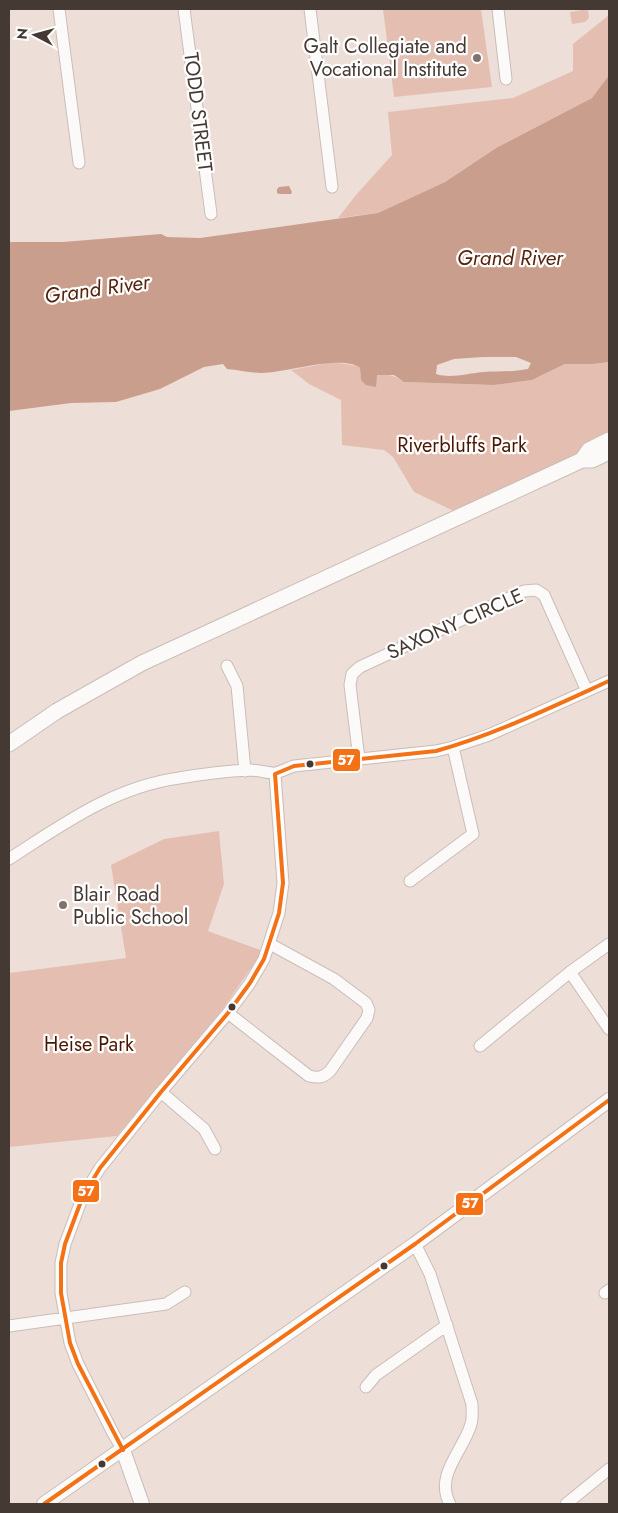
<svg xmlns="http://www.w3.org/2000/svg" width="618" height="1513" font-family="Jost,sans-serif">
<rect width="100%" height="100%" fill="#eeded8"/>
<path fill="#e4bfb1" d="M 383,9 L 481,9 L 492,87 L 394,97 Z
M 588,9 L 589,18 L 585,22 L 572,24 L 570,12 Z
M 609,15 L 609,75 L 592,98 L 496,148 L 445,182 L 378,213 L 338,218 L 356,195 L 392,155 L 388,112 L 513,98 L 573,71 L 573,44 Z
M 334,362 L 357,366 L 360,368 L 361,380 C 379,374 388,371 404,382 L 494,385 L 532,380 L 565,364 L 593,364 L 609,362 L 609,440 L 462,515 L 414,492 L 393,457 L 384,450 L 342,445 L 341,400 L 309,384 L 291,370 Z
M 219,831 L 224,884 L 208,931 L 263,951 L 222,1010 L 117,1136 L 9,1147 L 9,973 L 126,958 L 111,865 L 164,839 Z"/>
<path fill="#ca9e8c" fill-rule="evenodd" d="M 609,75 L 609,362 L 593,364 L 565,364 L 532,380 L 494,385 L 404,382 L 394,375 L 377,375 L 376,387 L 366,385 L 361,380 L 360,368 C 342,354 286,373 262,373 C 251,373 239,370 227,369 L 223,364 L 204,367 L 160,389 L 116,402 L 71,403 L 9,411 L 9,242 L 63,242 L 161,234 L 167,237 L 200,238 L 378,213 L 445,182 L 496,148 L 592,98 ZM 483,357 L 516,357 L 531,363 L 528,369 C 513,372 499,371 484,372 C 469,373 451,379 436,374 L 437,365 L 454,359 Z
M 289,186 L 292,192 L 291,194 L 279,194 L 277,193 L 277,189 L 279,187 Z"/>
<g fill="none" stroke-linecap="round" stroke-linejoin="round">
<g stroke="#c9bdb8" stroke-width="13">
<path id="minor" d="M 59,9 L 79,163
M 184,9 L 211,214
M 310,9 L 332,187
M 498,9 L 506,79
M 227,666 L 237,686 L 245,771
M 359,759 L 350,685 L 352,674 L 360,667 L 524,591 L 536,590 L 544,595 L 587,691
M 9,859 C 63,824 114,787 179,778 C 202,774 227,771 250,770 C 258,770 271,774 276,773 C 282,771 288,768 294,766 L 436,751 L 453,747 L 489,735 L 609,681
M 410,881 L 473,834 L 453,747
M 570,972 L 609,1029
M 228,1013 L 309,1076 C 318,1078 323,1078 330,1071 L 367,1018 L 369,1010 L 366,1003 L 334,979 L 270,944
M 480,1046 L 570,972 L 609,944
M 161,1092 L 204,1129 L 215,1149
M 415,1244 L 430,1274 L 472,1404 C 472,1410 473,1418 471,1424 C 464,1450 434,1475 450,1504
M 605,1293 L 609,1290
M 9,1326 L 166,1304 L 185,1292
M 366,1387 L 376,1375 L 447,1325
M 123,1450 L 114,1435 L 78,1364 L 70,1343 L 61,1293 L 61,1263 L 65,1244 L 83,1196 L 100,1168 L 161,1092 L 228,1013 L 250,983 L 264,959 L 279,913 L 283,883 L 275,774
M 566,1504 L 609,1469"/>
</g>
<g stroke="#c9bdb8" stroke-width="16">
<path id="tertiary" d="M 123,1450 L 142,1504
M 44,1504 L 415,1244 L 609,1100"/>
</g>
<g stroke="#c9bdb8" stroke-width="17">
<path id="secondary" d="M 582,460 L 589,450 L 609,440
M 9,744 L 57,711 L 142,663 L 582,460 L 592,460 L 609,452"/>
</g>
<use href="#minor" stroke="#fcfaf9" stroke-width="11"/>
<use href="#tertiary" stroke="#fcfaf9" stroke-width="14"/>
<use href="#secondary" stroke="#fcfaf9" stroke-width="15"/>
<g stroke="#fff" stroke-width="8">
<path id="bus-1" d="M 123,1450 L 78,1364 L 70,1343 L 61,1293 L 61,1263 L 65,1244 L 83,1196 L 100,1168 L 161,1092 L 228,1013 L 250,983 L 264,959 L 279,913 L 283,883 L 275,774 L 294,766 L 436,751 C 496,734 552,707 609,681
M 44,1504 L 415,1244 L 609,1100"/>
</g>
<use href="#bus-1" stroke="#f47116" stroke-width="4"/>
</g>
<g fill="#80736d" stroke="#fff" stroke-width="2">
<circle cx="477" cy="58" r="5"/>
<circle cx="63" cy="905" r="5"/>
</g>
<g fill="#453934" stroke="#fff" stroke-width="2">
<circle cx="310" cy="764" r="4.5"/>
<circle cx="232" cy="1007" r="4.5"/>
<circle cx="384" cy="1266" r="4.5"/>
<circle cx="102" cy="1464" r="4.5"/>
</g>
<g text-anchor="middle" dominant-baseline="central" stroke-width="4.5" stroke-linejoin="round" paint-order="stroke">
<g font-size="20" fill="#453934" stroke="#fff" text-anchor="end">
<text x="467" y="46">Galt Collegiate and<tspan x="467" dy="23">Vocational Institute</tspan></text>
<text x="73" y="894" text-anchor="start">Blair Road<tspan x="73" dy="23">Public School</tspan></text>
</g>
<g font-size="20" fill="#453934" stroke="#fff">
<text transform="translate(198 112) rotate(83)">TODD STREET</text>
<text transform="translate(455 624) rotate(-24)">SAXONY CIRCLE</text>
</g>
<g font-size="20" fill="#4a1600" stroke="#fff">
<text x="462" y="445">Riverbluffs Park</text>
<text x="89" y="1044">Heise Park</text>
</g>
<g font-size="21" font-style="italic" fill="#58230c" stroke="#fff">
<text x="510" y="258">Grand River</text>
<text transform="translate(97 289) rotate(-8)">Grand River</text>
</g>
</g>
<g stroke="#fff" stroke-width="2">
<rect x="332" y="748" width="29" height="24" rx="5" fill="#f47116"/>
<rect x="72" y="1179" width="28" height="24" rx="5" fill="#f47116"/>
<rect x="455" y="1192" width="29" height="24" rx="5" fill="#f47116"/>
</g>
<g font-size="14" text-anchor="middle" font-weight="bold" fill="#fff">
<text x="346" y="765">57</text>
<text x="86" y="1196">57</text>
<text x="470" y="1208">57</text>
</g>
<rect width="618" height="1513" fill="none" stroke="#453934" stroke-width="20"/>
<g transform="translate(35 35) rotate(276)" stroke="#ffffff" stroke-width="4" paint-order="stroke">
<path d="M0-4L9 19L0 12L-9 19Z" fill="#453934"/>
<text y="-8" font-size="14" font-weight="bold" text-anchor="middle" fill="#453934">N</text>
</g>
</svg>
